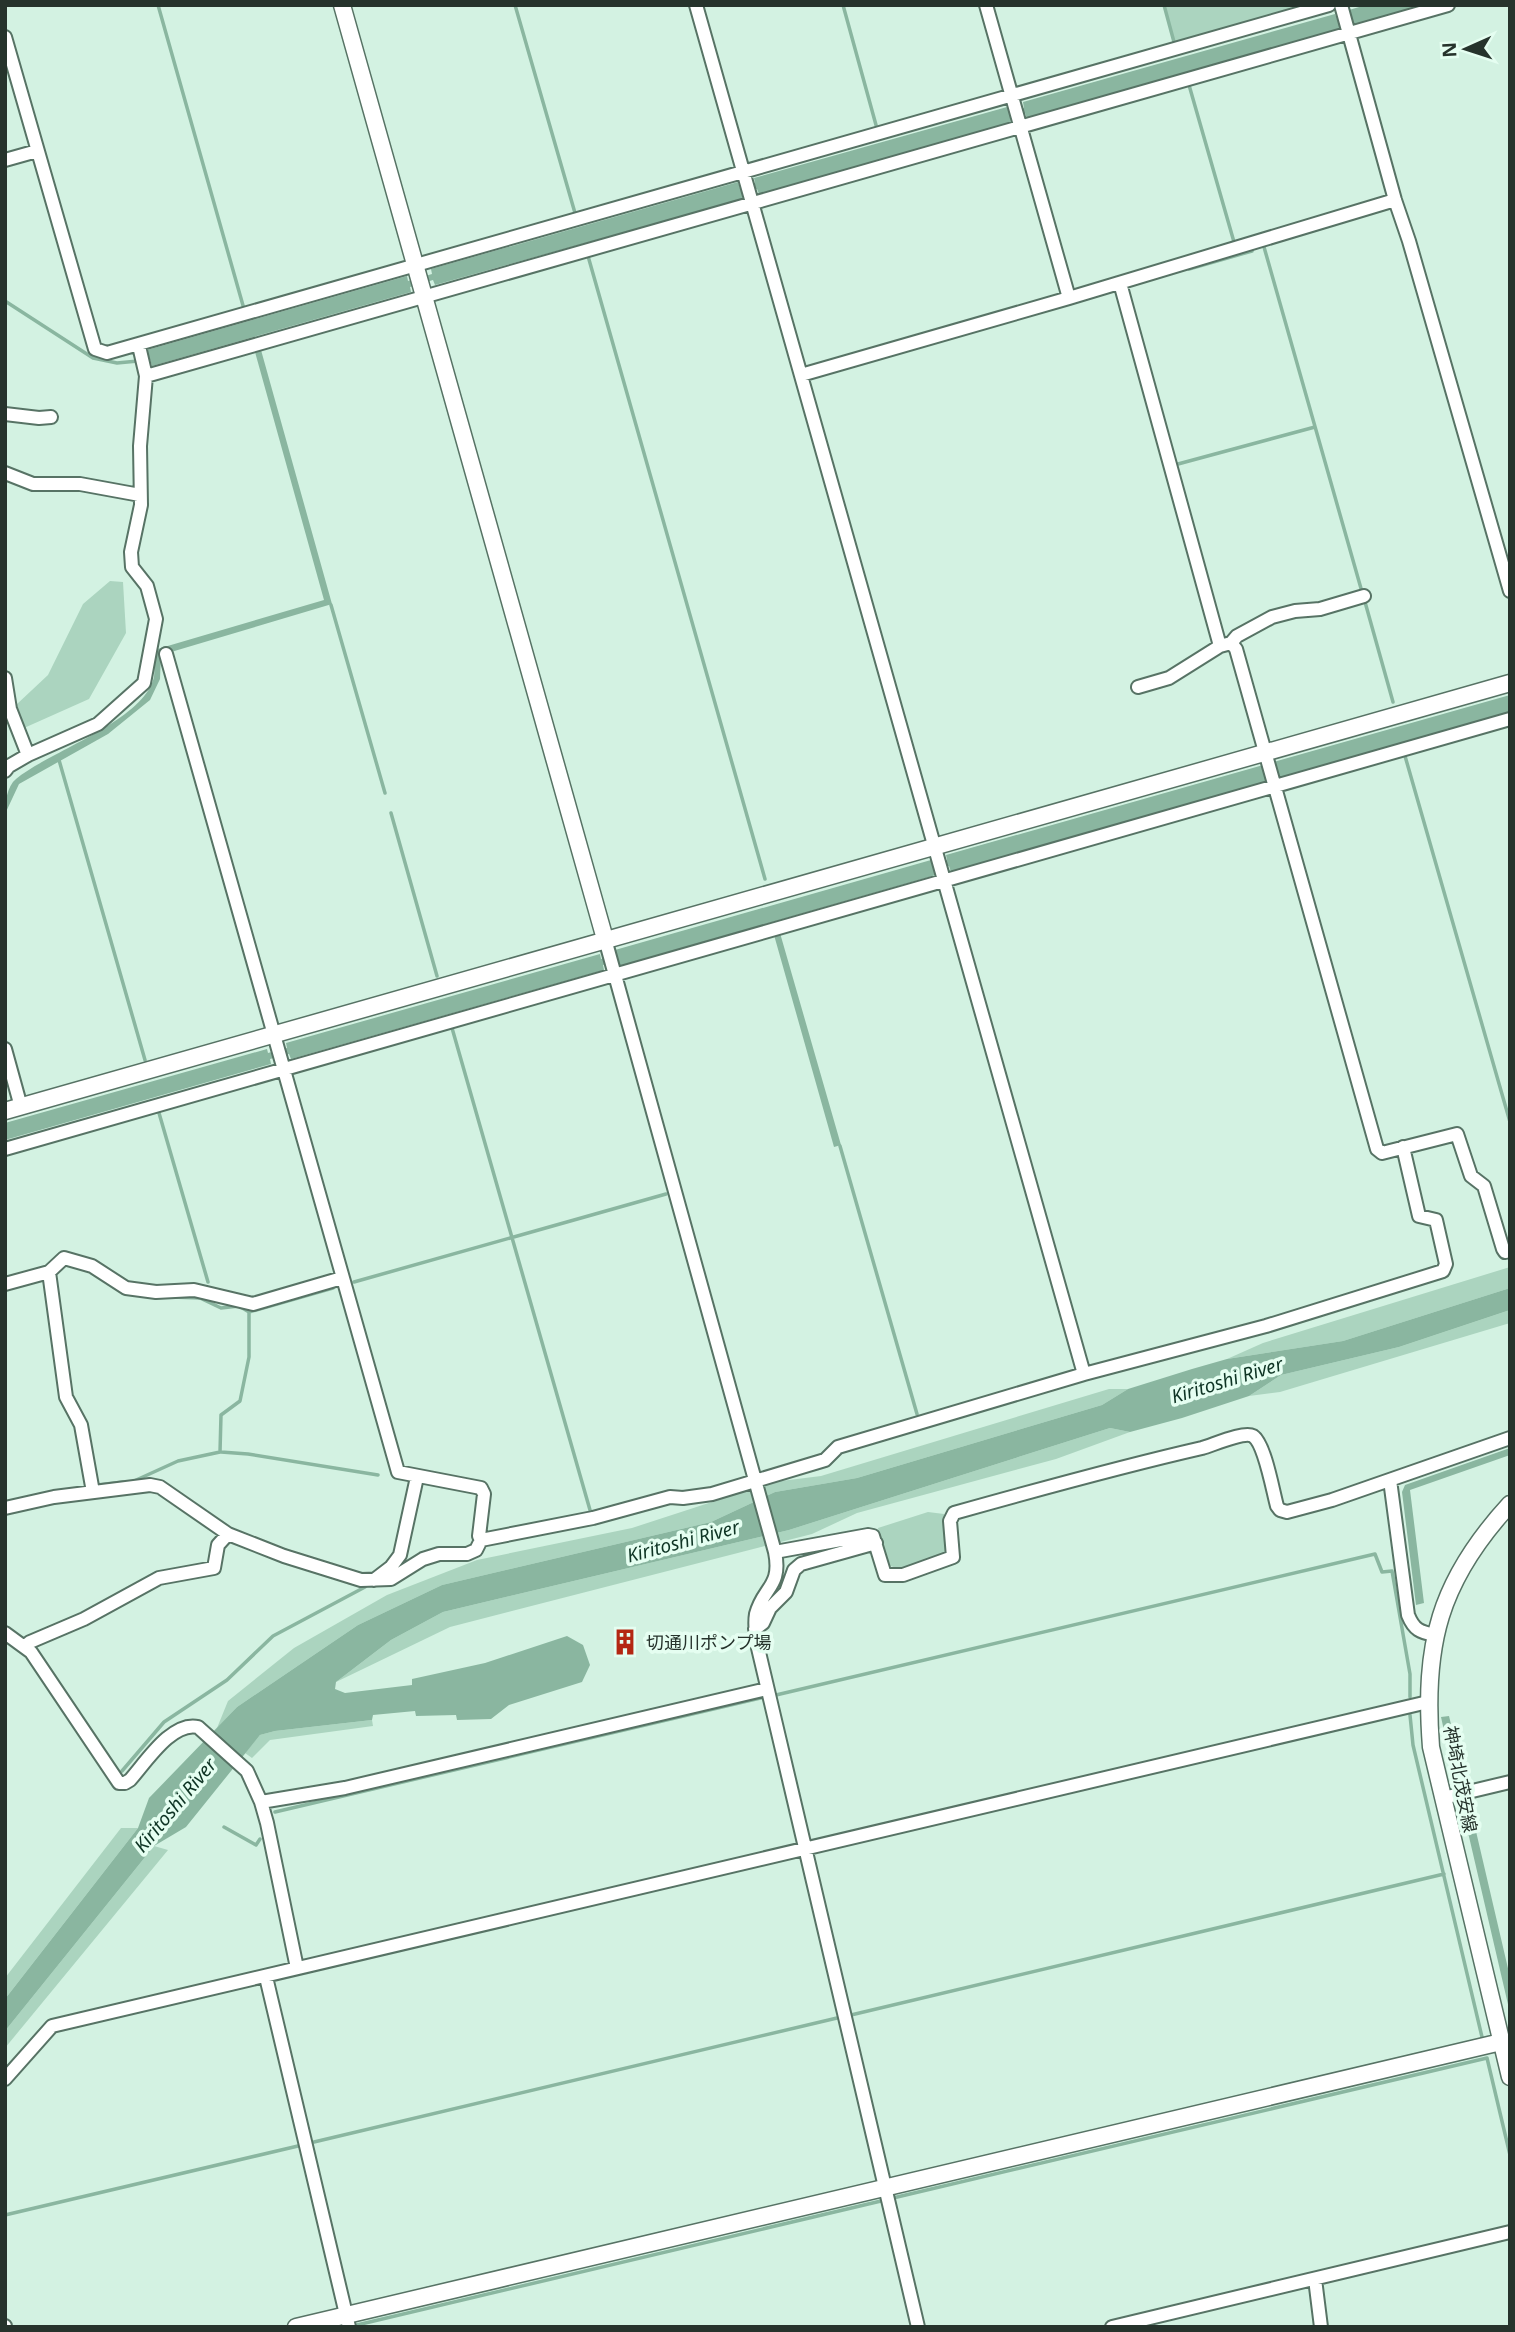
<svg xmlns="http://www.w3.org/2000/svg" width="1515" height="2332" font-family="'Noto Sans','Noto Sans JP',sans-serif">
<rect width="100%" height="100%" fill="#d3f2e2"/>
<path fill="#abd4bf" d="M 1164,5 L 1307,5 L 1175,43 Z
M 110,581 L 123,582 L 126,633 L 89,699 L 24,728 L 16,705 L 48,675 L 83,604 Z
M 1510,1267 L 1510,1288 L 1343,1341 L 1227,1359 L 1263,1343 Z
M 1510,1310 L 1510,1323 L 1280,1392 L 1249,1396 L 1281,1375 L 1399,1347 Z
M 1109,1389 L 1128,1389 L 1102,1405 L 857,1478 L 775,1492 L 711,1522 L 442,1585 L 358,1625 L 237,1707 L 217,1728 L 228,1701 L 294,1648 L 387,1595 L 477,1560 L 632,1528 L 773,1482 L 821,1476 Z
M 1110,1428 L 1130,1432 L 1056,1459 L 857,1513 L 812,1534 L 450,1627 L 336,1682 L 391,1640 L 443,1612 L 789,1530 Z
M 928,1512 L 944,1514 L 947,1553 L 899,1569 L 888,1565 L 878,1528 Z
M 372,1720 L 373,1726 L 270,1740 L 252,1758 L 245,1753 L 260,1735 L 275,1731 Z
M 121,1828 L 138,1828 L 5,1999 L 5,1978 Z
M 154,1846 L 168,1850 L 5,2048 L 5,2031 Z"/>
<path fill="#8ab6a0" d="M 1366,5 L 1427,5 L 1354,27 L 1352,21 L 1339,25 L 1340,31 L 1027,119 L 1025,113 L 1010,117 L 1011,123 L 759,194 L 757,189 L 742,193 L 743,199 L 435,285 L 433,280 L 410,287 L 411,292 L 152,366 L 147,350 L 407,276 L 408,281 L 432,274 L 431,269 L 738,182 L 740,188 L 755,183 L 754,178 L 1007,107 L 1009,112 L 1024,108 L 1023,102 L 1335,14 L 1337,19 L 1350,15 L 1349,10 Z
M 261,350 L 332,604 L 161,655 L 160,679 L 150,700 L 108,734 L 19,784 L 5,814 C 5,803 7,786 16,779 C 48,752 144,721 154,677 C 155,669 154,658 154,650 L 324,600 L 255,352 Z
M 1510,695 L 1510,714 L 951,872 L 949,866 L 935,870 L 936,875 L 619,966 L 617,961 L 603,965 L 604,970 L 291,1059 L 289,1054 L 270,1059 L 271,1064 L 5,1140 L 5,1123 L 267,1049 L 268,1053 L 287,1048 L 286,1043 L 600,954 L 601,959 L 616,955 L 615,950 L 931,860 L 933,865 L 947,860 L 946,855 Z
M 780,933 L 841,1145 L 834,1147 L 774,935 Z
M 1510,1288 L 1510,1310 L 1399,1347 L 1281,1375 L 1249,1396 L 1182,1418 L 1130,1432 L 1110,1428 L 789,1530 L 443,1612 L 391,1640 L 336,1682 L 335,1689 L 345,1693 L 412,1685 L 412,1679 L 485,1663 L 567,1636 L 583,1645 L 590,1665 L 582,1682 L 509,1705 L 491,1719 L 457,1720 L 456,1715 L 416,1716 L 415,1711 L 373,1715 L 372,1720 L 275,1731 L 260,1735 L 186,1827 L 154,1846 L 5,2031 L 5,1999 L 138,1828 L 149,1798 L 237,1707 L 358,1625 L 442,1585 L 711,1522 L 775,1492 L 857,1478 L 1102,1405 L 1128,1389 L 1192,1369 L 1227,1359 L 1343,1341 Z
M 1510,1448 L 1510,1455 L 1410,1490 L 1424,1603 L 1416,1605 L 1402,1492 L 1405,1485 Z
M 1449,1716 L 1466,1787 L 1457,1789 L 1441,1717 Z
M 1468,1797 L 1510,1977 L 1510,2013 L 1460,1798 Z"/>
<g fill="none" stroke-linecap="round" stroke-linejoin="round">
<path stroke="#8ab6a0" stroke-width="3.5" d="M 158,5 L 244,309
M 515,5 L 575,213
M 843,5 L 876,125
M 1164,5 L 1174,42
M 1189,85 L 1234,242
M 1264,247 L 1362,592
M 588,256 L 765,879
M 1189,269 L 1252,251
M 5,301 L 93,358 L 117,363 L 138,361
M 1178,464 L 1315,427
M 1365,602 L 1393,702
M 331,605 L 385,793
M 1405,756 L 1510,1122
M 59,760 L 145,1060
M 391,813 L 437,976
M 452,1028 L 590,1510
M 159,1113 L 208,1282
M 840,1146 L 917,1414
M 354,1282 L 666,1194
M 171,1297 L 200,1298 L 221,1308 L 239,1306 L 249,1312
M 221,1452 L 248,1454 L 378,1475
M 134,1481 L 178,1461 L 220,1452 L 221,1415 L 240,1401 L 249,1357 L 249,1312 L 333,1288
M 97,1485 L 123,1482
M 776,1695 L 1375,1554 L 1382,1572 L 1392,1571 L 1410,1674 L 1410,1697
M 1410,1715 L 1413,1745 L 1482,2037
M 122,1771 L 164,1722 L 227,1680 L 273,1636 L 365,1587
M 275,1812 L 765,1697
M 224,1827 L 256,1845 L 260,1839
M 851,2015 L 1444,1874
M 314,2142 L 837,2018
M 893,2198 L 1487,2058 L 1510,2155
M 5,2215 L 298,2146
M 357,2325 L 881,2201"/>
<g stroke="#577365" stroke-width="16">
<path id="street" d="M 696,5 L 1084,1374
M 986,5 L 1069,298
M 1341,5 L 1395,200 L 1409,241 L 1510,591
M 5,37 L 95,349 L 107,353 L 1329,5
M 5,160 L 37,151
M 1120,283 L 1220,646 L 1231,643 L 1236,649 L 1377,1149 L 1382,1153 L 1457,1134 L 1471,1176 L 1484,1186 L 1503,1249 L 1505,1252 L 1510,1251
M 801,375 L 1069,298 L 1395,200
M 146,376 L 1448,5
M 5,414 L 39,418 L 51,417
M 5,473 L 33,484 L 80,484 L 140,495
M 1231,643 L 1237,636 L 1272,617 L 1295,611 L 1320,609 L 1364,596
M 5,678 L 10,709 L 28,755
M 1138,687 L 1169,678 L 1220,646
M 5,771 L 9,766 L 28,755 L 98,724 L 144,683 L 156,619 L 147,586 L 132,567 L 131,552 L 141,505 L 140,446 L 146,376 L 139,346
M 605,939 L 775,1552 C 782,1587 763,1587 756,1614 C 754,1625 756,1637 758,1648 L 918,2327
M 5,1049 L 21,1107
M 5,1149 L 1510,719
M 49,1272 L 66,1397 L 81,1425 L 93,1492
M 5,1284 L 49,1272 L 64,1258 L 92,1266 L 126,1288 L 156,1292 L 194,1290 L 253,1304 L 342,1278
M 1390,1480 L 1408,1615 C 1414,1630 1420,1632 1435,1635
M 5,1508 L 54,1497 L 150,1485 L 160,1487 L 228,1534 L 284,1556 L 361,1580 L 391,1579 L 423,1559 L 439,1554 L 467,1554 L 476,1550 L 481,1540 L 479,1536 L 484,1494 L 481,1488 L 398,1472 L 166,654
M 481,1540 L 593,1518 L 670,1497 L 683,1498 L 712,1494 L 825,1460 L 838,1447 L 1084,1374 L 1266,1326 L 1443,1271 L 1446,1264 L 1436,1220 L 1419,1216 L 1403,1147
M 775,1552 L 868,1535 L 873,1536 L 885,1575 L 903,1575 L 953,1557 L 950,1521 L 954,1513 C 1036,1490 1119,1467 1202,1448 C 1213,1445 1244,1431 1253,1436 C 1265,1444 1273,1492 1277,1506 L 1280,1510 L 1287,1512 L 1332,1500 L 1510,1438
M 374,1580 L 391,1567 L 400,1555 L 417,1477
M 755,1629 L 763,1623 L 770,1608 L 786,1592 L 794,1570 L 801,1564 L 876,1543
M 5,1633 L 31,1652 L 119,1783 L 125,1783 L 130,1780 C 146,1762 172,1721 198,1727 L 247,1771 L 261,1802 L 267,1823 L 297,1968
M 25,1646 L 30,1642 L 84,1619 L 159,1578 L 214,1568 L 218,1545 L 228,1534
M 1443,1798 L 1510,1782
M 261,1802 L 345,1788 L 767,1689
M 266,1977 L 349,2327
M 5,2079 L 52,2026 L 1428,1702
M 1315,2279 L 1321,2327
M 5,2326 L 5,2327
M 1112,2327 L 1510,2232"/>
</g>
<g stroke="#577365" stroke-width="19">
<path id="secondary" d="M 342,5 L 605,939
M 5,1111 L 1510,683
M 1510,1504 C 1439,1581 1423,1645 1431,1747 L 1510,2077
M 296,2327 L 1501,2042"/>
</g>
<use href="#street" stroke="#fff" stroke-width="12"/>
<use href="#secondary" stroke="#fff" stroke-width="16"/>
</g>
<defs>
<g id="building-bare" transform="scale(2.1)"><path d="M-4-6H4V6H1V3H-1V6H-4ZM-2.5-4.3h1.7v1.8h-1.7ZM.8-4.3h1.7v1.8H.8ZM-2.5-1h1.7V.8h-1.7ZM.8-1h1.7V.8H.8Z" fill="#b42712" stroke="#e5fef1" stroke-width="2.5" paint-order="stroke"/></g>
</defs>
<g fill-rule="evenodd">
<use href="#building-bare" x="625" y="1642"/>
</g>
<g text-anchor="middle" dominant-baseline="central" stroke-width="7" stroke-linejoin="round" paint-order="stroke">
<g font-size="18" fill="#26332c" stroke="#e5fef1" text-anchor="start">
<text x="646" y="1642">切通川ポンプ場</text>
</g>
<g font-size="18" fill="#26332c" stroke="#e5fef1">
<text transform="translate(1461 1779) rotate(79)">神埼北茂安線</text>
</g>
<g font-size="19" font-style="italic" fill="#0e3424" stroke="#e5fef1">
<text transform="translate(1227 1380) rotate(-17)">Kiritoshi River</text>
<text transform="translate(683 1541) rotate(-15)">Kiritoshi River</text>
<text transform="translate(175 1805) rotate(-50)">Kiritoshi River</text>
</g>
</g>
<rect width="1515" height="2332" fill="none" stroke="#26332c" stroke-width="14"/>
<g transform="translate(1466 49) rotate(267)" stroke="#e5fef1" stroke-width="5" paint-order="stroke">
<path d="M0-5L12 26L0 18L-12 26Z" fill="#26332c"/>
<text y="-10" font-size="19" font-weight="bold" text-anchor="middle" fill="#26332c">N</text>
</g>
</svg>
